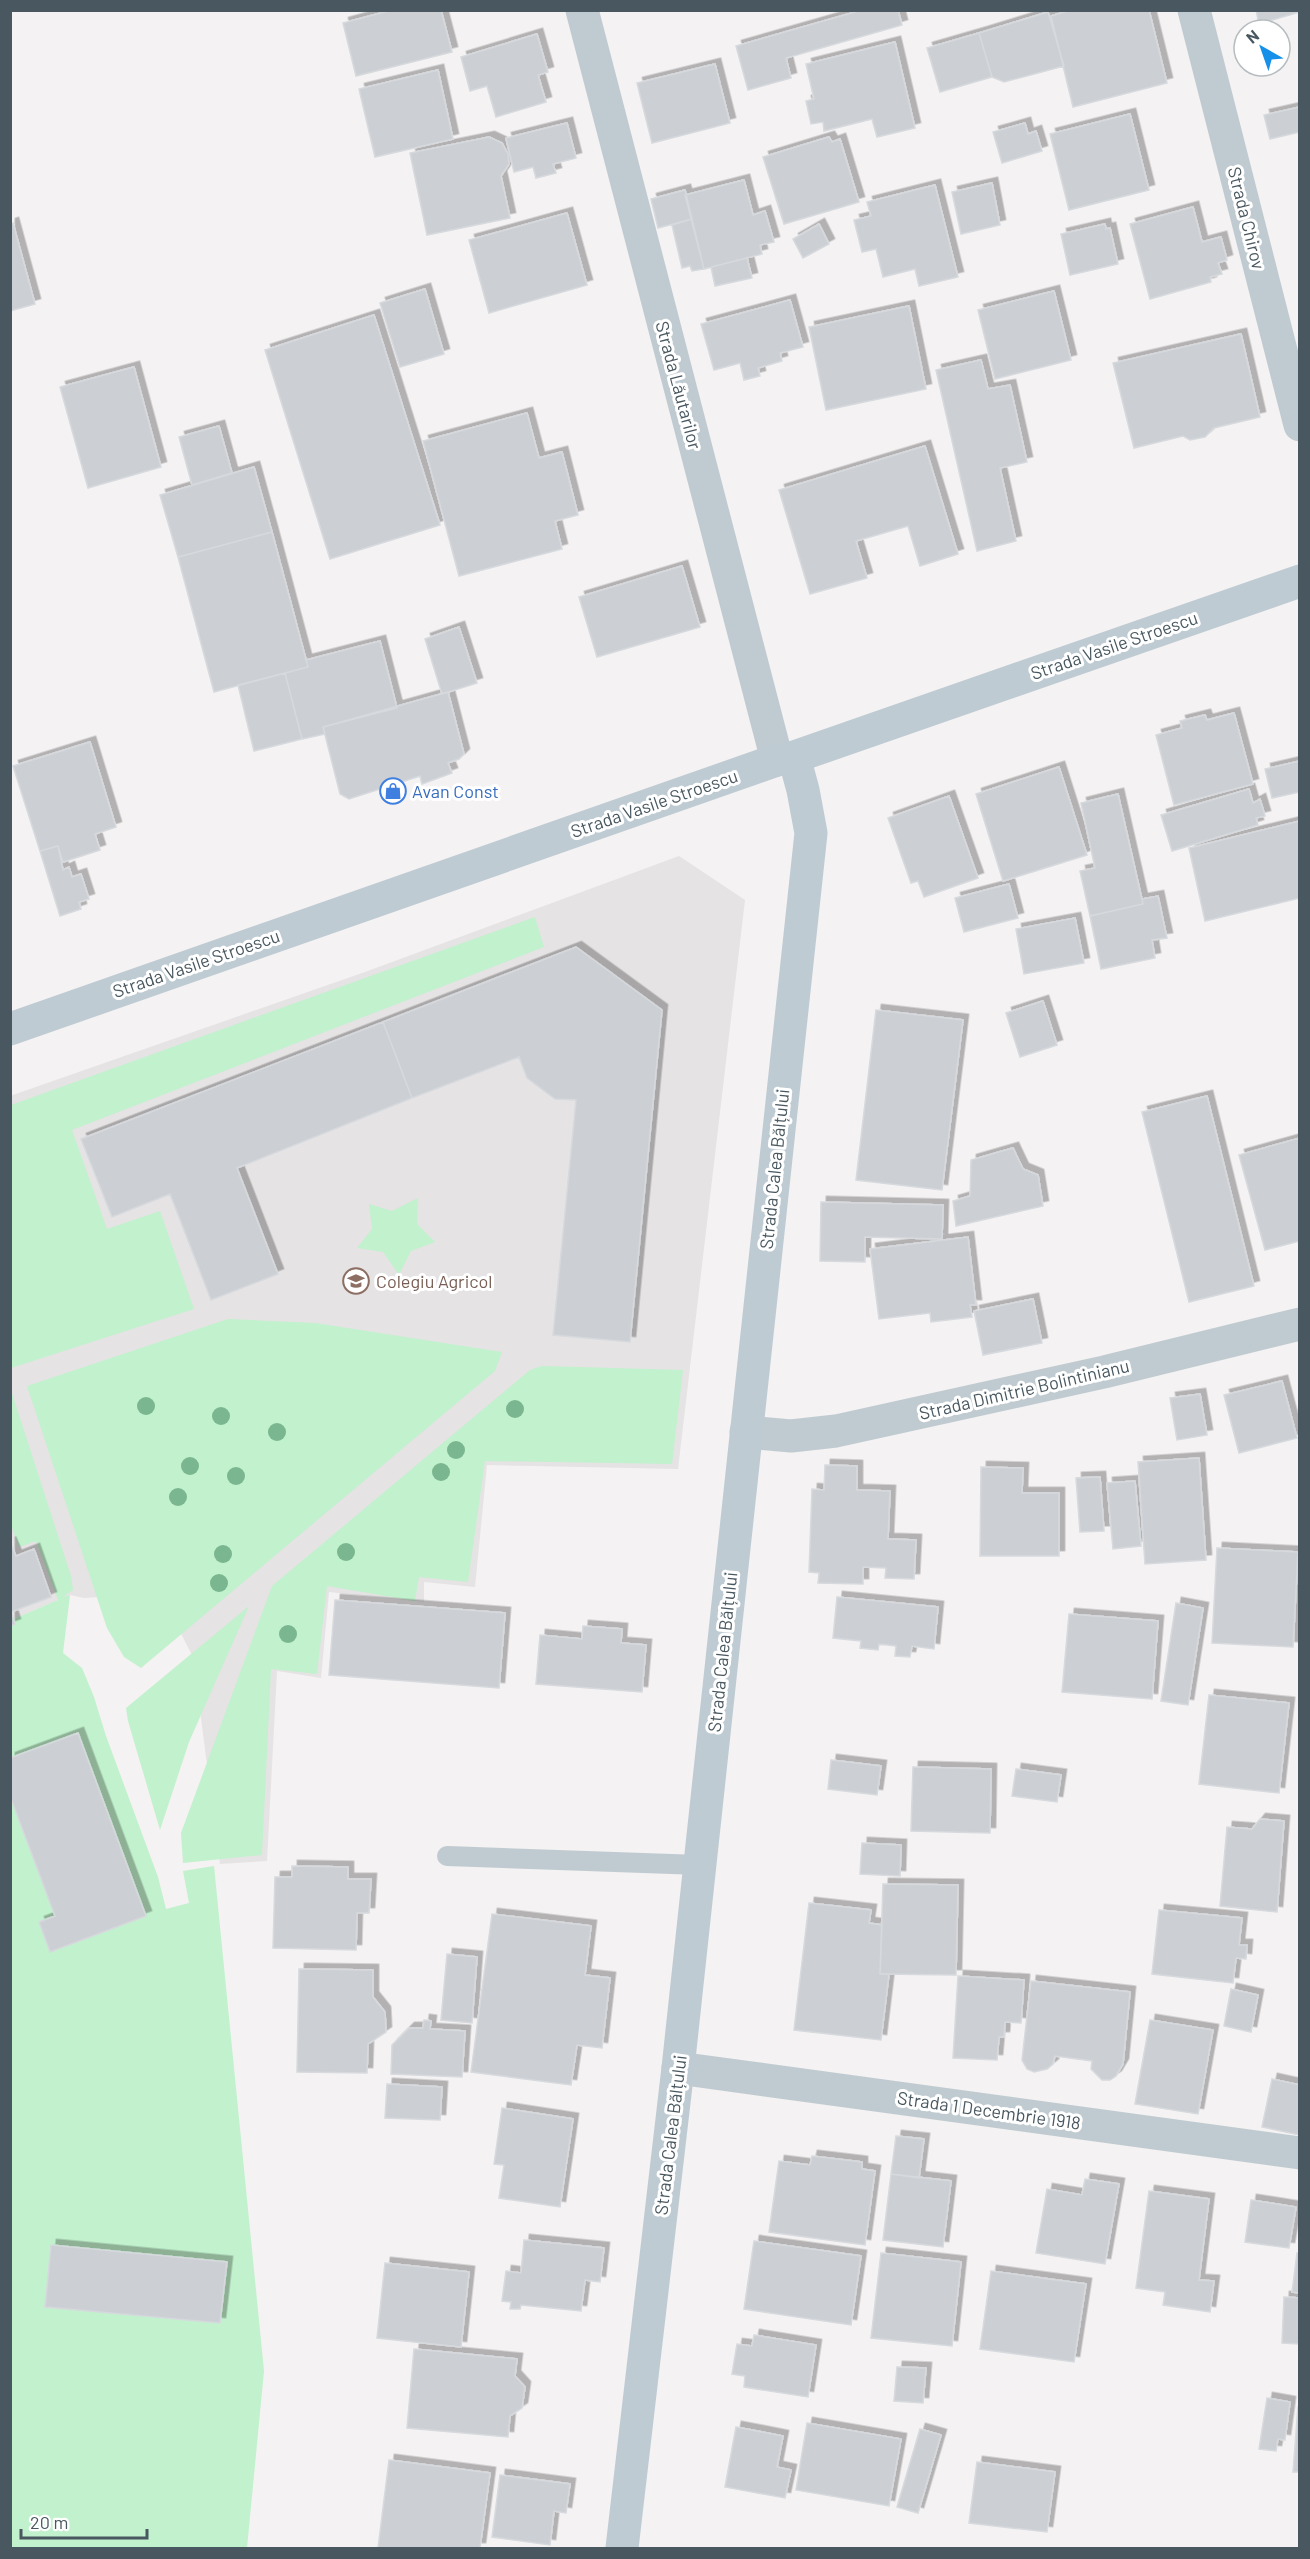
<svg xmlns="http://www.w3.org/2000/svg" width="1310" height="2559" font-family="Barlow,sans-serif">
<defs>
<filter id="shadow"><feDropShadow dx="5.5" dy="-5.5" stdDeviation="0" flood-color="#0004"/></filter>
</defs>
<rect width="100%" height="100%" fill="#f4f2f2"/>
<path fill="#e5e3e4" d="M 679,856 L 745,900 L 678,1469 L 487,1465 L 475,1587 L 424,1582 L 424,1602 L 329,1592 L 321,1678 L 277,1671 L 267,1861 L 220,1864 L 193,1657 L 160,1593 L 84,1598 L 70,1595 L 11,1620 L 10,1096 L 365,972 Z"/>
<path fill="#c1f1cd" d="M 535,917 L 544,947 L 72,1130 L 107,1229 L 160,1211 L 194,1309 L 11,1368 L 11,1105 Z
M 418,1198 L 417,1224 L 435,1242 L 411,1251 L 399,1275 L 383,1252 L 357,1248 L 372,1229 L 369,1204 L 392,1211 Z
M 228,1319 L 315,1323 L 502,1352 L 495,1371 L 141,1668 L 124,1657 L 107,1628 L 27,1386 Z
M 542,1366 L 683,1370 L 672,1464 L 485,1461 L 468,1582 L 419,1577 L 415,1601 L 327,1586 L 317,1674 L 271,1669 L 262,1855 L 183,1863 L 181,1833 L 272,1586 L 530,1370 Z
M 10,1387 L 71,1576 L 73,1590 L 63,1597 L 70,1595 L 63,1653 L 82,1668 L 94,1697 L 106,1736 L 158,1877 L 166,1909 L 189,1903 L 183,1871 L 214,1866 L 264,2371 L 247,2548 L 11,2548 L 11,1620 L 58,1600 L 36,1541 L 19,1547 L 11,1525 Z
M 249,1606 L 189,1742 L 160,1830 L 128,1721 L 126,1708 Z"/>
<path fill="#ccd0d4" stroke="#d6d9dd" stroke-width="1.5" filter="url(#shadow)" d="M 392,10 L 441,10 L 452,52 L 356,76 L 343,23 Z
M 862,10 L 898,10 L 902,25 L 786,58 L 791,78 L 748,90 L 736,46 Z
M 1071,10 L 1149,10 L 1167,83 L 1073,107 L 1051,16 Z
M 1256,10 L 1300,10 L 1300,12 L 1259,24 Z
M 1048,12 L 1064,66 L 1004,82 L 992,77 L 979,33 Z
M 979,33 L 992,77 L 940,92 L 927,48 Z
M 537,34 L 548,72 L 538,75 L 546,102 L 496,117 L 487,86 L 470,91 L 461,57 Z
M 895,42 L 915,128 L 877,137 L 872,119 L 824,131 L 823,122 L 811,124 L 806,101 L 814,99 L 806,64 Z
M 715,64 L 730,123 L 652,143 L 637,83 Z
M 438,70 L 453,139 L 375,157 L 359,89 Z
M 1300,107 L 1300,132 L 1270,139 L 1264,115 Z
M 1130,114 L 1149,190 L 1069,210 L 1050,134 Z
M 567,123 L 576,158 L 553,164 L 556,173 L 536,178 L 533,167 L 514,172 L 506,138 Z
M 1025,123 L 1028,134 L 1036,131 L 1042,151 L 1002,163 L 993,132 Z
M 489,137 L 502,143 L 508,154 L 509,164 L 501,176 L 510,218 L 427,235 L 410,153 Z
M 829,137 L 832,142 L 840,139 L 859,202 L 784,224 L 763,157 Z
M 744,180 L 753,215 L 765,211 L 774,242 L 760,245 L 762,254 L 704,269 L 685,195 Z
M 992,183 L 1000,225 L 961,234 L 952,192 Z
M 935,185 L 958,277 L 919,286 L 915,269 L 883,277 L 876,249 L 862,252 L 854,220 L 871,216 L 867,202 Z
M 685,190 L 692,219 L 658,228 L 651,199 Z
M 1193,207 L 1202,242 L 1221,237 L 1227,260 L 1218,263 L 1222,274 L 1210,277 L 1211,282 L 1150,299 L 1130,224 Z
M 567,213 L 587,285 L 489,313 L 469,240 Z
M 692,219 L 704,269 L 692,271 L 690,266 L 682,268 L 672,225 Z
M 13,223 L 35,304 L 10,311 L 10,224 Z
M 819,224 L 829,244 L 803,258 L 793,239 Z
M 1105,224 L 1106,229 L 1110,228 L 1118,264 L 1070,275 L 1061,234 Z
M 747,258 L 752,278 L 715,286 L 711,267 Z
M 425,289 L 444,354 L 400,367 L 380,303 Z
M 1054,291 L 1071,360 L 995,379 L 978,310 Z
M 790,300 L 803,347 L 780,353 L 782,361 L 758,368 L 760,376 L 744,380 L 740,363 L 714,370 L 701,324 Z
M 909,306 L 926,389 L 826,410 L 809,327 Z
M 374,315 L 440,525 L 330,559 L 265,350 Z
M 1241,334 L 1260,417 L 1214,428 L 1205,437 L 1190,440 L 1183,436 L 1134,448 L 1113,363 Z
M 981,360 L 988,389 L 1010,385 L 1027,462 L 1000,468 L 1016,541 L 977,551 L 936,370 Z
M 134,367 L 161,467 L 88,488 L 60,387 Z
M 527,413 L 539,458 L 562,452 L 578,515 L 555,521 L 562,549 L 459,576 L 423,441 Z
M 219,426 L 232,473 L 192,485 L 179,437 Z
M 925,446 L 958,554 L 920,566 L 908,526 L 856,541 L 867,578 L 810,594 L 779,490 Z
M 254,467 L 272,532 L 178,557 L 160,495 Z
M 272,532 L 308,667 L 214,692 L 178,557 Z
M 682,566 L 700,627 L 597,657 L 579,597 Z
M 459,627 L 477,683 L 442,694 L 425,639 Z
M 380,641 L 397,708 L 323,727 L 325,734 L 302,739 L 285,673 L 308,667 L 306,660 Z
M 285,673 L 302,739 L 254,751 L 238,685 Z
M 448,692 L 464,754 L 459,759 L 448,763 L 452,773 L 422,784 L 420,776 L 349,799 L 340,794 L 323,727 Z
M 1234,713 L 1253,784 L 1174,805 L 1156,735 L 1182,728 L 1180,721 L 1205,715 L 1207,720 Z
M 90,742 L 116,827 L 95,834 L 100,850 L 63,862 L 58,846 L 40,851 L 13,766 Z
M 1300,761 L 1300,792 L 1272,798 L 1265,769 Z
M 1059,767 L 1087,855 L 1003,881 L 976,794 Z
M 1249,789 L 1253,803 L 1260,799 L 1265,816 L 1256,818 L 1258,825 L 1172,851 L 1161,815 Z
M 1118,794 L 1143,904 L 1090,916 L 1080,871 L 1095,868 L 1081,803 Z
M 949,796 L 978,878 L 924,897 L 918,881 L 911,883 L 888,818 Z
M 1300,821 L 1300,898 L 1205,921 L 1189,848 Z
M 58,846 L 63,870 L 69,867 L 72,877 L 81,874 L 89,899 L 79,902 L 81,909 L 60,916 L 40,851 Z
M 1009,884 L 1018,918 L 964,932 L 955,898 Z
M 1158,896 L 1167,938 L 1152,940 L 1155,958 L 1101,969 L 1090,916 L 1143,904 L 1142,899 Z
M 1075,918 L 1084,963 L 1024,974 L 1016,929 Z
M 576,947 L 662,1010 L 630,1342 L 553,1335 L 576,1100 L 555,1099 L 527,1078 L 519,1057 L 412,1098 L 383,1022 Z
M 1043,1001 L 1057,1045 L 1020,1057 L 1006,1013 Z
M 876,1010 L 963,1020 L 942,1190 L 856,1180 Z
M 383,1022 L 412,1098 L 237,1168 L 278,1274 L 211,1300 L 170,1194 L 112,1217 L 81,1139 Z
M 1207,1096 L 1254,1286 L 1189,1302 L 1142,1112 Z
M 1300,1138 L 1300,1241 L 1265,1250 L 1239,1155 Z
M 1013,1148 L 1023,1169 L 1038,1175 L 1043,1206 L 956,1226 L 953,1201 L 970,1196 L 971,1160 Z
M 821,1202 L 943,1205 L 942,1239 L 865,1237 L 865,1262 L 820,1261 Z
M 968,1237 L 976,1305 L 970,1305 L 972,1317 L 931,1322 L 930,1313 L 879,1319 L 870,1249 Z
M 1033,1299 L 1042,1343 L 983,1355 L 974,1311 Z
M 1282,1381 L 1297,1438 L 1239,1453 L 1224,1395 Z
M 1200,1394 L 1207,1435 L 1177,1440 L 1170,1398 Z
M 1199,1458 L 1206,1560 L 1145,1564 L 1138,1462 Z
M 825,1465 L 857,1466 L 857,1490 L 890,1491 L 888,1539 L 916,1540 L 914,1579 L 885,1578 L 886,1568 L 863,1567 L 863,1584 L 818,1583 L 819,1573 L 809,1572 L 812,1489 L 824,1490 Z
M 981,1467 L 1023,1468 L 1022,1493 L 1059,1493 L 1059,1556 L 980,1556 Z
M 1100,1477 L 1104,1531 L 1080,1532 L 1076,1478 Z
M 1135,1481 L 1141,1546 L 1113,1549 L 1107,1483 Z
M 10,1542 L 16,1556 L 34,1549 L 51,1597 L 11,1612 L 15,1624 L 10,1626 Z
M 1217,1548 L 1298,1552 L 1293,1647 L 1212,1643 Z
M 837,1597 L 938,1607 L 934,1649 L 912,1646 L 910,1657 L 895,1656 L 896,1646 L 879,1644 L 878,1650 L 860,1648 L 861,1641 L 833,1638 Z
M 335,1600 L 505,1613 L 499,1688 L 329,1675 Z
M 1176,1603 L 1203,1608 L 1188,1705 L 1161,1701 Z
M 1069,1614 L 1158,1621 L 1152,1699 L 1062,1692 Z
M 583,1626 L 622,1629 L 621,1643 L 646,1645 L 642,1692 L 536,1684 L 540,1635 L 582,1639 Z
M 1209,1695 L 1289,1703 L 1279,1793 L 1199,1784 Z
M 78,1733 L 146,1916 L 50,1952 L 39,1922 L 55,1916 L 10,1796 L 10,1758 Z
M 831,1760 L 881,1766 L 877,1795 L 828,1789 Z
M 913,1767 L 991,1769 L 990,1833 L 911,1831 Z
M 1016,1769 L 1061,1775 L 1057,1802 L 1012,1796 Z
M 1260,1819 L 1284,1821 L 1277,1912 L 1220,1906 L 1227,1827 L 1252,1829 Z
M 862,1843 L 901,1845 L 900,1876 L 860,1874 Z
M 292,1866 L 348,1867 L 348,1879 L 371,1879 L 369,1913 L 357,1913 L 356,1950 L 273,1948 L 275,1877 L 292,1877 Z
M 883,1884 L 958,1885 L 956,1975 L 880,1974 Z
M 809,1903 L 871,1910 L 869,1923 L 882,1925 L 880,1974 L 889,1974 L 881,2040 L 794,2030 Z
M 1159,1910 L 1242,1918 L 1239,1945 L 1247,1945 L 1246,1959 L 1236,1958 L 1233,1983 L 1152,1974 Z
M 492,1914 L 591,1926 L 585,1975 L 610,1978 L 602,2048 L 577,2045 L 571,2085 L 471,2072 Z
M 447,1954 L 477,1957 L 472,2023 L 441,2020 Z
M 299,1969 L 373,1970 L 373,1997 L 385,2012 L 386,2032 L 368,2044 L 367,2073 L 297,2072 Z
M 958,1976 L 1024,1980 L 1021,2023 L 1005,2022 L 1004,2037 L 999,2037 L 997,2060 L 953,2058 Z
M 1031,1981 L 1130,1992 L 1123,2064 L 1116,2076 L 1110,2080 L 1102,2080 L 1091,2069 L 1092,2061 L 1055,2056 L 1053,2064 L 1047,2069 L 1034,2072 L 1027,2069 L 1022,2060 Z
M 1231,1989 L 1258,1995 L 1251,2032 L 1224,2026 Z
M 424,2020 L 431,2021 L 430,2029 L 465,2031 L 462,2077 L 391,2074 L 392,2045 L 409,2028 L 423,2028 Z
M 1150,2020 L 1213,2030 L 1198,2114 L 1135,2104 Z
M 1272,2079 L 1300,2085 L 1300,2135 L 1262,2127 Z
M 387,2084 L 442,2087 L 440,2120 L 385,2118 Z
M 502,2108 L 573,2119 L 560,2207 L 499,2198 L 504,2165 L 494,2164 Z
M 896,2136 L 924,2139 L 919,2178 L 891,2174 Z
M 812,2156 L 862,2162 L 862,2169 L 875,2171 L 865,2245 L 769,2232 L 779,2161 L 810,2165 Z
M 891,2174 L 951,2181 L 943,2247 L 883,2240 Z
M 1085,2179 L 1119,2184 L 1105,2264 L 1036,2253 L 1047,2189 L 1082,2195 Z
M 1149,2191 L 1209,2199 L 1199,2280 L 1214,2281 L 1210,2312 L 1163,2305 L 1165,2292 L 1136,2288 Z
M 1251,2200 L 1296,2207 L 1289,2248 L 1245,2242 Z
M 524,2240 L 604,2248 L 600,2282 L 585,2280 L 581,2311 L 521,2305 L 520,2309 L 510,2309 L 511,2302 L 502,2301 L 506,2271 L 521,2273 Z
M 754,2241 L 861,2256 L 851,2325 L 744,2309 Z
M 51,2245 L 227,2262 L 220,2323 L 45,2307 Z
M 881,2253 L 961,2262 L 952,2346 L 871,2338 Z
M 1297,2253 L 1300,2254 L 1300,2293 L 1292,2292 Z
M 385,2263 L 469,2272 L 461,2347 L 377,2338 Z
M 991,2271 L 1086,2284 L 1074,2362 L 980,2349 Z
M 1284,2297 L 1300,2298 L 1300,2344 L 1282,2343 Z
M 754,2335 L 816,2345 L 808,2397 L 744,2387 L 745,2376 L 732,2374 L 737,2344 L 752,2346 Z
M 414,2349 L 517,2359 L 515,2376 L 525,2387 L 522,2408 L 510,2416 L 508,2437 L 407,2428 Z
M 897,2367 L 926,2368 L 923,2403 L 894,2401 Z
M 1267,2398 L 1290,2402 L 1285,2440 L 1278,2439 L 1276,2451 L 1259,2449 Z
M 1298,2407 L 1300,2407 L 1300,2472 L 1293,2472 Z
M 807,2423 L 901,2439 L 889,2506 L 796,2490 Z
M 736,2427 L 783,2436 L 777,2467 L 791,2470 L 785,2498 L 725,2487 Z
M 920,2429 L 941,2435 L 918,2513 L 897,2507 Z
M 389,2460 L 490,2473 L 480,2548 L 378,2548 Z
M 977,2462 L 1055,2472 L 1047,2532 L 969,2523 Z
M 500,2475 L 570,2484 L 566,2513 L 554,2511 L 550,2545 L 492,2537 Z"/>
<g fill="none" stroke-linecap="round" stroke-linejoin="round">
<path stroke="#c0cbd1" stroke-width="20" d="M 447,1856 L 700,1865"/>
<path stroke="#c0cbd1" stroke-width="33" d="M 582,10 L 777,760
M 1194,10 L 1300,425
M 746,1432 L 791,1436 L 836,1431 L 1104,1372 L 1300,1324
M 678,2068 L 1300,2153"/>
<path stroke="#becbd3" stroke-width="33" d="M 10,1029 L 777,760 L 794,757 L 1300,581
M 622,2548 L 678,2068 L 811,833 L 803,790 L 794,757"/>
</g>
<g fill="#7ab68f">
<circle cx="146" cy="1406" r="9"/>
<circle cx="515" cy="1409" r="9"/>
<circle cx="221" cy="1416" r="9"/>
<circle cx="277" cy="1432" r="9"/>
<circle cx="456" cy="1450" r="9"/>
<circle cx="190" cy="1466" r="9"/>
<circle cx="441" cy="1472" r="9"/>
<circle cx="236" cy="1476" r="9"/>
<circle cx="178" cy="1497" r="9"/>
<circle cx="346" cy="1552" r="9"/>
<circle cx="223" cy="1554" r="9"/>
<circle cx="219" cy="1583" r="9"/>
<circle cx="288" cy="1634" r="9"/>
</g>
<defs>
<g id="shop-ring" transform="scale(1.35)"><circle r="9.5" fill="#fff" stroke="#3f7fe0" stroke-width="1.5"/><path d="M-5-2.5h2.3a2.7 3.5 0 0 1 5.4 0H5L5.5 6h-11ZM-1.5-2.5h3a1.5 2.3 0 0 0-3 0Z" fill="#3f7fe0"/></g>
<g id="university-ring" transform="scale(1.35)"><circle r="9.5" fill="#fff" stroke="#8d6e63" stroke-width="1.5"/><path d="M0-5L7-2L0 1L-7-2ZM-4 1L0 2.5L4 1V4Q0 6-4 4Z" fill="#8d6e63"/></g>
</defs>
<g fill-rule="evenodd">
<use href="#shop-ring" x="393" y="791"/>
<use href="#university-ring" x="356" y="1281"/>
</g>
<g text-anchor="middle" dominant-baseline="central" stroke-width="6" stroke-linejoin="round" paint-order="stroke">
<g font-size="18" fill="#495860" stroke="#fff">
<text transform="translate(1247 218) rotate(76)">Strada Chirov</text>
<text transform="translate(679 385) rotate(75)">Strada Lăutarilor</text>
<text transform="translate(1114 645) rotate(-19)">Strada Vasile Stroescu</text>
<text transform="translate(654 803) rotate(-19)">Strada Vasile Stroescu</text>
<text transform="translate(196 963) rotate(-19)">Strada Vasile Stroescu</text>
<text transform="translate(774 1169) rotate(-84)">Strada Calea Bălțului</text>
<text transform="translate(1024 1389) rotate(-13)">Strada Dimitrie Bolintinianu</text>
<text transform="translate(722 1652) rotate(-84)">Strada Calea Bălțului</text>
<text transform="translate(989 2110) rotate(8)">Strada 1 Decembrie 1918</text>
<text transform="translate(670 2135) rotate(-83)">Strada Calea Bălțului</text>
</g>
<g font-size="18" fill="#366cbe" stroke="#fff" text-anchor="start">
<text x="412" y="791">Avan Const</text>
</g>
<g font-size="18" fill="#785e54" stroke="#fff" text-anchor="start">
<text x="376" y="1281">Colegiu Agricol</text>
</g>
</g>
<rect width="1310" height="2559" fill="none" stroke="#495860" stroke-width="24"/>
<g transform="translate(1262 48) rotate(320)"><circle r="28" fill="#ffffff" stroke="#b6bcbf" stroke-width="1.5"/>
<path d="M0-4.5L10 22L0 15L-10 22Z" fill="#1790e9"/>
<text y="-9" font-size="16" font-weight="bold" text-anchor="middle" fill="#495860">N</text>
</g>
<path d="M21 2529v9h126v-9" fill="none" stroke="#495860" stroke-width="3"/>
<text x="30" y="2529" font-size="18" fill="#495860" stroke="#ffffff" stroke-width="4.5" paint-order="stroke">20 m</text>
</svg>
